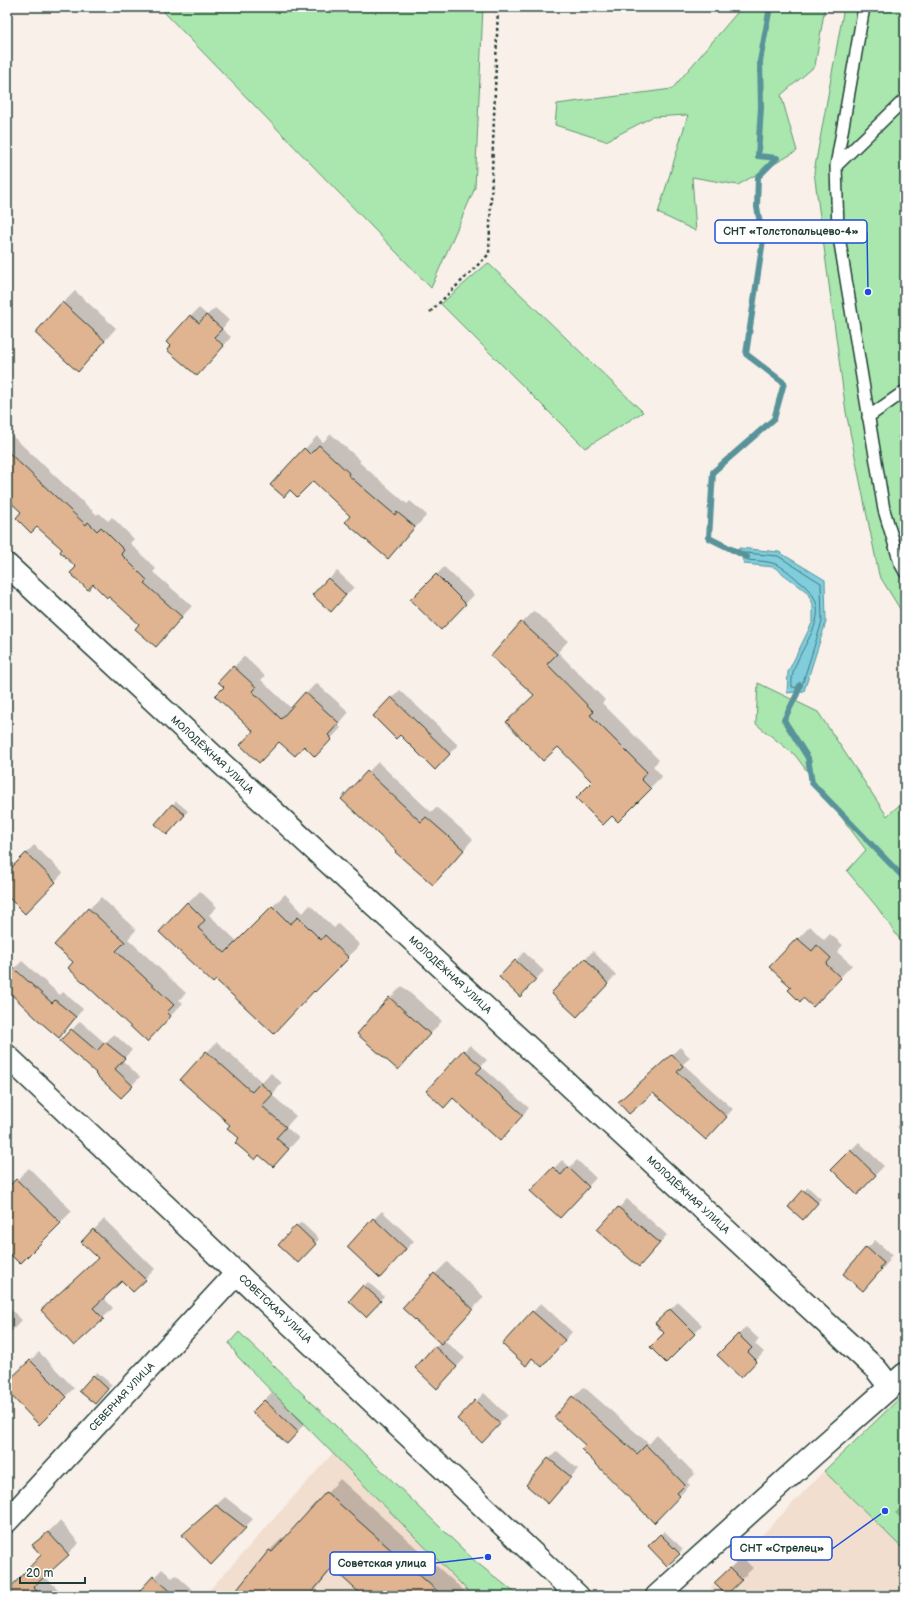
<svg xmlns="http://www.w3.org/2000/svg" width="912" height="1603" font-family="'Balsamiq Sans',sans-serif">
<rect width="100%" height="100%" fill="#f9f0e9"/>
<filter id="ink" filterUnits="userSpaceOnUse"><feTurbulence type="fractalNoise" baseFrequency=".025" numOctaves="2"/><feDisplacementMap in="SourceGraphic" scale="8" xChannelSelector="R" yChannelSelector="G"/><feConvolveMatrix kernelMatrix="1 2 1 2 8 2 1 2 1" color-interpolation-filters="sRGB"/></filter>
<g filter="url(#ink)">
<path fill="#f2decf" d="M 333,1453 L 481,1596 L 204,1596 Z
M 824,1471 L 905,1551 L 905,1596 L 708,1596 L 714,1583 L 726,1595 L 742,1581 L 730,1568 Z"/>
<path fill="#a9e7ae" stroke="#649271" d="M 164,7 L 483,7 L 475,188 L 431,288 L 164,12 Z
M 742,7 L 825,7 L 815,66 L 781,95 L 797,151 L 738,185 L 692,177 L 696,231 L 658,213 L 688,115 L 652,117 L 606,141 L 555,125 L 557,104 L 672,89 Z
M 844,7 L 905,7 L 905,617 L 879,575 L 846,412 L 814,172 Z
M 488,263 L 643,412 L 585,448 L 441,304 Z
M 758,683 L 818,712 L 887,816 L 905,800 L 905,947 L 877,907 L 847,871 L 866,850 L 795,755 L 756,724 Z
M 239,1332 L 476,1562 L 519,1596 L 473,1596 L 238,1357 L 229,1343 Z
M 905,1393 L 905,1551 L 824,1471 Z"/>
<path fill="#7fcddd" stroke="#599399" d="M 739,548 L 779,552 L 825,580 L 826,622 L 804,691 L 787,693 L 788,672 L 813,621 L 813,604 L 807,592 L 774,567 L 744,564 Z"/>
<path fill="#0003" d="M 75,291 L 116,328 L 90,358 L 63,303 Z
M 199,308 L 207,315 L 215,308 L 229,320 L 222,329 L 231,337 L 205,367 L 191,316 Z
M 7,422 L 13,428 L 8,432 L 97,515 L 99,513 L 108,521 L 112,517 L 134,539 L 130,543 L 156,569 L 153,572 L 192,606 L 156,646 L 141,624 L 77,567 L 63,549 L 7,498 Z
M 905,429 L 905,446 L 897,437 Z
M 331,434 L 361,461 L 359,462 L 407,504 L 410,501 L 427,515 L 388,557 L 351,515 L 313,480 L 290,489 L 271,485 L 317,436 L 323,442 Z
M 444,567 L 474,595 L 441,629 L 412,600 Z
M 337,571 L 354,587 L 339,603 L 329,579 Z
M 534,611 L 568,641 L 558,652 L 605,700 L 602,703 L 659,760 L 653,766 L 662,776 L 618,820 L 536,695 L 522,623 Z
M 244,656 L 265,676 L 261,680 L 292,709 L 316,683 L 349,712 L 338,725 L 341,728 L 325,745 L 305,745 L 280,741 L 259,762 L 254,731 L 225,687 L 220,682 Z
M 400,690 L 458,745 L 435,768 L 400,734 L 374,716 Z
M 378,762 L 431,812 L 436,807 L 473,839 L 443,874 L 397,851 L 368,772 Z
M 176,801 L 188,811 L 171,830 L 173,805 Z
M 34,845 L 63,873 L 25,912 L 7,895 L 7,873 Z
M 200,891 L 217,907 L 209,915 L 238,942 L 285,894 L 303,913 L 310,905 L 334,928 L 338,924 L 360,945 L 315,991 L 216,978 L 188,903 Z
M 101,897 L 136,930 L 128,939 L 186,993 L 179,1000 L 183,1003 L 159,1028 L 74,962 L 89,909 Z
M 810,926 L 824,940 L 830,934 L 843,945 L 837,952 L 852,965 L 825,994 L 771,967 Z
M 593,951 L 616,975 L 585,1007 L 585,959 Z
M 524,952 L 544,971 L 528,988 L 500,977 Z
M 22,961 L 60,995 L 63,992 L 83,1009 L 67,1028 L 7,989 L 7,976 Z
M 402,986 L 442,1021 L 410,1057 L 390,998 Z
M 80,1021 L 105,1043 L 114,1034 L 132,1050 L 122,1060 L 140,1077 L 129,1088 L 98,1073 L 62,1041 Z
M 217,1042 L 262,1082 L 271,1073 L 282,1083 L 272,1095 L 296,1116 L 286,1127 L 299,1138 L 273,1166 L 240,1138 L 231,1125 L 207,1052 Z
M 470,1045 L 487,1060 L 481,1066 L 529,1108 L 506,1133 L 464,1051 Z
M 680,1047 L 690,1058 L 683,1064 L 733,1109 L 713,1131 L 653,1092 L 627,1095 Z
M 905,1118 L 905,1135 L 897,1127 Z
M 859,1142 L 884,1166 L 857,1194 L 832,1169 Z
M 562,1160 L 570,1167 L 577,1160 L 596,1178 L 568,1209 L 532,1191 Z
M 29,1168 L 72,1211 L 20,1263 L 7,1250 L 7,1190 Z
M 808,1187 L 821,1199 L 803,1218 L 790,1207 Z
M 627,1199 L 667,1235 L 647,1257 L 599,1230 Z
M 382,1211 L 414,1241 L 388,1268 L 374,1219 Z
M 104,1219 L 155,1269 L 145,1279 L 122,1280 L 103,1297 L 113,1308 L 103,1318 L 53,1300 L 99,1257 L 83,1242 Z
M 301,1222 L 319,1239 L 298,1262 L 279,1245 Z
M 875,1240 L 892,1255 L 888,1259 L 890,1260 L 871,1282 L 844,1274 Z
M 447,1262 L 484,1297 L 444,1340 L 465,1358 L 445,1379 L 416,1368 L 440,1342 L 435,1274 Z
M 368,1282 L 384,1296 L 370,1312 L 350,1301 Z
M 678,1302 L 702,1325 L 666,1362 L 666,1333 L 656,1323 Z
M 541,1303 L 572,1332 L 550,1357 L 533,1357 L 526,1364 L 504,1344 Z
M 7,1306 L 22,1320 L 7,1336 Z
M 746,1327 L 759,1339 L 755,1344 L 764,1352 L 741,1377 L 718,1355 Z
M 39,1352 L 74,1388 L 39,1423 L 7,1390 L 7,1384 Z
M 97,1372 L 112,1385 L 99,1399 L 93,1376 Z
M 584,1387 L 649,1444 L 657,1435 L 695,1474 L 687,1482 L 690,1485 L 654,1522 L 586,1445 L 573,1397 Z
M 272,1392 L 305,1423 L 295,1435 L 253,1412 Z
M 484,1393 L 507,1415 L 482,1441 L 459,1419 Z
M 557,1451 L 578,1469 L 548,1503 L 549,1459 Z
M 340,1479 L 470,1596 L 365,1596 L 333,1568 L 310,1596 L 233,1596 L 270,1550 L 283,1537 L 285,1539 Z
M 225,1497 L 253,1519 L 219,1555 L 192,1527 Z
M 905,1502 L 905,1522 L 895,1513 Z
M 60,1521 L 79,1543 L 44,1576 L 61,1592 L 57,1596 L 7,1596 L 7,1592 L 43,1555 L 34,1545 Z
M 664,1531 L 683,1549 L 667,1565 L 649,1546 Z
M 742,1557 L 753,1568 L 726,1594 L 727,1571 Z
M 162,1569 L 172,1578 L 176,1575 L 195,1592 L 191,1596 L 136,1596 Z"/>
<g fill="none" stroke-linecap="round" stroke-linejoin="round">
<path stroke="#457778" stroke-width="1" d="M 746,553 L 778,556 L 821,583 L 822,622 L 801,688 L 792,687 C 788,650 845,616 800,582 C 793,576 784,567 775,564 C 768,561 756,561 748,560 L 745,555 Z"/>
<path stroke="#599399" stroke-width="6" d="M 747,557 L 709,538 L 713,472 L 774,419 L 784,383 L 746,354 L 763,240 L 757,207 L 758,177 L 777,158 L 758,156 L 761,107 L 760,61 L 770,7
M 800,685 L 797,694 L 784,720 L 808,758 L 812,783 L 905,879"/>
</g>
<path fill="#e0b391" stroke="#1f3d34" d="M 62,302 L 105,341 L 78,372 L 35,333 Z
M 190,315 L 199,323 L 206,315 L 222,329 L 214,337 L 224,346 L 197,376 L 167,350 L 170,346 L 166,342 Z
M 319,445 L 349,473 L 348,475 L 395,515 L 397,512 L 415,527 L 388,559 L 345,522 L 350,516 L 313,481 L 297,497 L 290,490 L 284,497 L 270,485 L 304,448 L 310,454 Z
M 7,451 L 86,525 L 88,522 L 97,531 L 101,527 L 124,550 L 121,554 L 147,580 L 144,583 L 182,617 L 156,647 L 135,629 L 139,624 L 109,597 L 107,598 L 93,584 L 88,590 L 70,573 L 76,567 L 60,552 L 62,549 L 37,527 L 31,533 L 16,518 L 21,512 L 7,499 Z
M 436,574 L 466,604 L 441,630 L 410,600 Z
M 328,578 L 346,595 L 331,612 L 312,595 Z
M 521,622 L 557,654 L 547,664 L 594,712 L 590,715 L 647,772 L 641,779 L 651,789 L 618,822 L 612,816 L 603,825 L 576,798 L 592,782 L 558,747 L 543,761 L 506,722 L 534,695 L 491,656 Z
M 233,666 L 256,687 L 252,691 L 281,719 L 305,692 L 339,723 L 328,735 L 332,739 L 315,757 L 304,746 L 295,756 L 279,742 L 259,763 L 240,745 L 253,731 L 215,696 L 224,687 L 218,682 Z
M 391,697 L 450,754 L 435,770 L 400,735 L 396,739 L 373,716 Z
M 367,771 L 421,822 L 426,817 L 464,850 L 433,885 L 395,852 L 396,851 L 341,799 Z
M 172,804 L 185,815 L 167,835 L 155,824 Z
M 26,853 L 56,882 L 25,914 L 7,896 L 7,872 Z
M 187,902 L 205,920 L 198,928 L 225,953 L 272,906 L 290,924 L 298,917 L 321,940 L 325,935 L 349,958 L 315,992 L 314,991 L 274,1034 L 216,980 L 213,983 L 159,932 Z
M 88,908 L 125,942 L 116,951 L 174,1005 L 167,1012 L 171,1016 L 147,1042 L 68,968 L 73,962 L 54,945 Z
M 797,938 L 812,951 L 817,945 L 831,958 L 826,964 L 841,978 L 813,1007 L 803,998 L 800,1002 L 788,990 L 791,987 L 769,967 Z
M 585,958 L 608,984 L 577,1017 L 551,993 Z
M 515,960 L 536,979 L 520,997 L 499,977 Z
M 7,962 L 52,1003 L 55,1000 L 76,1017 L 59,1038 L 38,1020 L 7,990 Z
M 389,997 L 430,1034 L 398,1070 L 357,1034 Z
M 71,1029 L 97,1051 L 105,1042 L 125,1058 L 115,1069 L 133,1086 L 121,1098 L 95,1074 L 96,1073 L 60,1041 Z
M 463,1050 L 482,1067 L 476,1073 L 523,1115 L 500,1141 L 453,1098 L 444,1108 L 426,1091 Z
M 206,1051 L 252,1092 L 260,1083 L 273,1094 L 262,1106 L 286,1127 L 276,1138 L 289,1149 L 273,1167 L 259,1155 L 255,1160 L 235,1143 L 239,1138 L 227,1128 L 230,1125 L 224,1120 L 225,1120 L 180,1080 Z
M 672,1054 L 683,1066 L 677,1072 L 727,1117 L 706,1140 L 653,1093 L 629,1114 L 618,1102 Z
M 850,1150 L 876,1175 L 857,1195 L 831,1169 Z
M 553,1167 L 561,1175 L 568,1167 L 589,1187 L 560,1218 L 530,1191 Z
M 16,1179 L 61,1223 L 20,1264 L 7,1251 L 7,1188 Z
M 803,1190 L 818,1203 L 803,1220 L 788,1207 Z
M 618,1207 L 660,1243 L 639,1267 L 597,1230 Z
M 373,1218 L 406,1249 L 380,1278 L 347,1247 Z
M 296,1225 L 316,1244 L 298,1263 L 278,1245 Z
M 93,1229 L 146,1280 L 133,1292 L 122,1281 L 93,1308 L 104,1319 L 74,1346 L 41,1310 L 98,1258 L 81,1242 Z
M 866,1247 L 884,1263 L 880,1268 L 882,1269 L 863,1291 L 843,1274 Z
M 434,1273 L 473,1309 L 441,1344 L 402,1308 Z
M 363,1285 L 381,1301 L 366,1317 L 349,1301 Z
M 670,1309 L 695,1334 L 666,1363 L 650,1347 L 664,1333 L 655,1323 Z
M 532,1311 L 565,1340 L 542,1367 L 532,1358 L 526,1366 L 502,1344 Z
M 738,1334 L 752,1348 L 748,1352 L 757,1361 L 741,1378 L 717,1355 Z
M 434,1346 L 457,1367 L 437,1389 L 415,1368 Z
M 30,1360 L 67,1397 L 39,1425 L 7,1391 L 7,1382 Z
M 93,1375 L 108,1389 L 95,1404 L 79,1391 Z
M 572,1396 L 637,1454 L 646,1445 L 685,1485 L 677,1493 L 680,1496 L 654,1523 L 581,1449 L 585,1445 L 554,1417 Z
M 264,1400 L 298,1432 L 287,1444 L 252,1412 Z
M 475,1400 L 500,1424 L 482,1443 L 457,1419 Z
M 548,1458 L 571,1477 L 548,1504 L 526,1485 Z
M 326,1492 L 443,1596 L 363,1596 L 332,1568 L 309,1596 L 232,1596 L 269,1550 L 272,1552 Z
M 216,1505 L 246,1528 L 211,1565 L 182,1535 Z
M 48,1532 L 69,1555 L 33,1587 L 42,1596 L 7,1596 L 7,1591 L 41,1555 L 32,1545 Z
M 660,1534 L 680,1554 L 667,1566 L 648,1546 Z
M 730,1568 L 742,1580 L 726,1595 L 714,1583 Z
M 153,1576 L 176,1596 L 135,1596 Z"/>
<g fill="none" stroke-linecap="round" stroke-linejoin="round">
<g stroke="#1f3d34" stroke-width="14">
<path id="service" d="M 864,7 L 836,166 L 905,99
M 836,166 L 838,231 L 884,510 L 900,563 L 905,572
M 868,417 L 905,391"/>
</g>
<g stroke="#1f3d34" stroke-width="25">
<path id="minor" d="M 7,565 L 876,1369 L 890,1387
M 7,1521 L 237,1273
M 657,1596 L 813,1455 L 905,1374"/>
</g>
<g stroke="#1f3d34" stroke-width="25">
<path id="tertiary" d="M 7,1056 L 578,1596"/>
</g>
<path stroke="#1f3d34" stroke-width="2.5" stroke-dasharray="3 3" stroke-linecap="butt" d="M 430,312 L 489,254 L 498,7"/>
<use href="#service" stroke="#fff" stroke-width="11"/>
<use href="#minor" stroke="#fff" stroke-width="22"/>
<use href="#tertiary" stroke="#fff" stroke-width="22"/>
</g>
</g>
<g text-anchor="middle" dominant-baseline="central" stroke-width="4" stroke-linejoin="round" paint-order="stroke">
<g font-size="10" fill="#1f3d34" stroke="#fff">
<text transform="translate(212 755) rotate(43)">МОЛОДЁЖНАЯ УЛИЦА</text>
<text transform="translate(450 975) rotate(43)">МОЛОДЁЖНАЯ УЛИЦА</text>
<text transform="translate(688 1195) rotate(43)">МОЛОДЁЖНАЯ УЛИЦА</text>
<text transform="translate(275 1309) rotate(43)">СОВЕТСКАЯ УЛИЦА</text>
<text transform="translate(122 1397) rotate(-47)">СЕВЕРНАЯ УЛИЦА</text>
</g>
</g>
<path fill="none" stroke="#1d4ed8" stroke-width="1.5" d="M868 292L867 232M885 1511L832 1549M488 1557L435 1563"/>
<g fill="#1d4ed8" stroke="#fff" stroke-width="1.5">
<circle cx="868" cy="292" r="4"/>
<circle cx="885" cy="1511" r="4"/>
<circle cx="488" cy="1557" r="4"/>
</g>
<g fill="#fff" stroke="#1d4ed8" stroke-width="1.5">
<rect x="715" y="220" width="152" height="23" rx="4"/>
<rect x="731" y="1537" width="101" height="23" rx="4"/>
<rect x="330" y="1552" width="105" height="23" rx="4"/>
</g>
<g font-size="11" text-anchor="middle" font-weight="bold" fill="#1f3d34">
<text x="791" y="235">СНТ «Толстопальцево-4»</text>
<text x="782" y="1552">СНТ «Стрелец»</text>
<text x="382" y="1567">Советская улица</text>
</g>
<rect width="912" height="1603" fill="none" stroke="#fff" stroke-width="24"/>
<rect x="12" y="12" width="888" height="1579" fill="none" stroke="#1f3d34" stroke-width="1.5" filter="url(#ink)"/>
<path d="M20 1577v6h65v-6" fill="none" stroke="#1f3d34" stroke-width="2"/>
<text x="26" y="1577" font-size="12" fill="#1f3d34" stroke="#ffffff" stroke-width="3" paint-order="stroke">20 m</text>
</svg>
